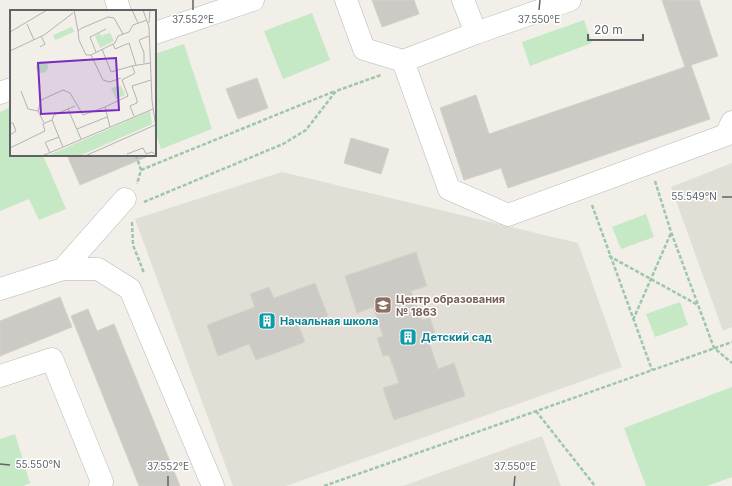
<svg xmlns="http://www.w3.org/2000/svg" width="732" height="486" font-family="Inter,sans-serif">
<rect width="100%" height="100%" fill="#f1efe8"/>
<path fill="#e1ded6" d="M 732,163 L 732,327 L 723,331 L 671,187 Z
M 282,172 L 578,243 L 622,367 L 286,486 L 233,486 L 135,219 Z
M 542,436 L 561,486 L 403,486 Z"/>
<path fill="#c5e8c5" d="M 312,13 L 330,60 L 283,79 L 264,31 Z
M 584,20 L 592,43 L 530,66 L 522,42 Z
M 184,44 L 212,129 L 161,149 L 155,131 L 155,54 Z
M 11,107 L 11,155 L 43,155 L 66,209 L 39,220 L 29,199 L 0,211 L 0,112 Z
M 646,214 L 654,237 L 621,249 L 612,227 Z
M 680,302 L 688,325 L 655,337 L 646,314 Z
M 732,387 L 732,477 L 707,486 L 646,486 L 624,428 Z
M 15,434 L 30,483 L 23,486 L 0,486 L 0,439 Z"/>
<path fill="#cccac5" stroke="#d6d1c6" d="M 372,0 L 414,0 L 419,14 L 382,27 Z
M 662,0 L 699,0 L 718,56 L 691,65 L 710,119 L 508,188 L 501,168 L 464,180 L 440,108 L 476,95 L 489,134 L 685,67 Z
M 257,78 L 268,108 L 238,119 L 226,89 Z
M 351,138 L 389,149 L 381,174 L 344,163 Z
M 67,155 L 151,155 L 80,185 Z
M 416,252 L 427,286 L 411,291 L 422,320 L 430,318 L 437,339 L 429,342 L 438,369 L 454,363 L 465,396 L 394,420 L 383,388 L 399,383 L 389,355 L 383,356 L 377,338 L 383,336 L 373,307 L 357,313 L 345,276 Z
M 315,283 L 328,316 L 299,327 L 305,342 L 256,360 L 249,344 L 218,356 L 207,325 L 255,307 L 250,294 L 269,287 L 274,298 Z
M 60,297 L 72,327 L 0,356 L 0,321 Z
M 88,309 L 97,331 L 114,324 L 180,486 L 139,486 L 71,316 Z"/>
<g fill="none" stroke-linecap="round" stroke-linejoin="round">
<g stroke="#b5b8bc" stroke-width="23">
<path id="minor" d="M 116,0 L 120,11
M 346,0 L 364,49 L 403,61 L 476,33 L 570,0
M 463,0 L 476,33
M 155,33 L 253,0
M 403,61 L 449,189 L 508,215 L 726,135 L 732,122
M 0,93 L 11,89
M 63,269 L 125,199
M 0,289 L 63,269 L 98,269 L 130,289 L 213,486
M 0,376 L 52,359 L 102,482 L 100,486"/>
</g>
<path stroke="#9cc7a9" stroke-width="2.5" stroke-dasharray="4 2" stroke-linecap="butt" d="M 136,155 L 141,170 L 137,184
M 141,170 L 335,91
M 655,181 L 671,232 L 714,348 L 732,363
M 144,202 L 283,144 L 306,130 L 336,91 L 381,75
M 592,205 L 652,370
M 132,222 L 133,245 L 144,273
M 609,256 L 698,305
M 633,320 L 671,233
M 536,411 L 595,486
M 324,486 L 732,342"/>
<use href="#minor" stroke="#fff" stroke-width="22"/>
</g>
<path fill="none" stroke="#5f6368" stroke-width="1.5" d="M 193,10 L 193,0M 539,10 L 540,0M 722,197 L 732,197M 0,464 L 10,465M 168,486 L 168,476M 514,486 L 515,476"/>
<defs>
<g id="school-square" transform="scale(0.9)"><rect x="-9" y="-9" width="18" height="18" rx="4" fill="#8d6e63" stroke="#fff"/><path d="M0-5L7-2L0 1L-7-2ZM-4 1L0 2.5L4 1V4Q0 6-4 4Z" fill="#fff"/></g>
<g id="building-square" transform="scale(0.9)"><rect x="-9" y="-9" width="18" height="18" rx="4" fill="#0f9aa8" stroke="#fff"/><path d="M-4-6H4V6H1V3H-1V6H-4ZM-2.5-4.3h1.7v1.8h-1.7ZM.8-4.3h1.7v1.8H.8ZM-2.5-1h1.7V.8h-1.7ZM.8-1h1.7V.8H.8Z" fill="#fff"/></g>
</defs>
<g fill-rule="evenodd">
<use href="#school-square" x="383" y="305"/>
<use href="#building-square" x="267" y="321"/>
<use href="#building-square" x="408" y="337"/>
</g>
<g text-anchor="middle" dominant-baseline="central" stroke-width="3" stroke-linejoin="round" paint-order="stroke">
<g font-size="11" font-weight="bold" fill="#785e54" stroke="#fff" text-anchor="start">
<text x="396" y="299">Центр образования<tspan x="396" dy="13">№ 1863</tspan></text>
</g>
<g font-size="11" font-weight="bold" fill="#0d838f" stroke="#fff" text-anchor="start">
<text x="280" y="321">Начальная школа</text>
<text x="421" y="337">Детский сад</text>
</g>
</g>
<g transform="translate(10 10)">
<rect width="146" height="146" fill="#f1efe8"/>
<path d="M 62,17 L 64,22 L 45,30 L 43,25 ZM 90,23 L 93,29 L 92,25 L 100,23 L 104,31 L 90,38 L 85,26 ZM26 57a6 6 0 1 1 12 0a6 6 0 1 1-12 0ZM 111,76 L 115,85 L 106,89 L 101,78 ZM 140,101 L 142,114 L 69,146 L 37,146 Z" fill="#c5e8c5"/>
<path fill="none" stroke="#b3b3b1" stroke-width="1" d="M 64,0 L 68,21M 122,0 L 128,13M 133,0 L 139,17 L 142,91 L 146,117M 139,13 L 140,0M 17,14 L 24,30M 0,22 L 37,0M 103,34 L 105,39 L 119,33 L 126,55M 30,37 L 35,34 L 31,26M 92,39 L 101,62 L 122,56M 0,41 L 34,25 L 63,3M 86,42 L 80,27 L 96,19M 81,45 L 76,45 L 69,30 L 68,21 L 72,18 L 98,7 L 104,8 L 113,24M 134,53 L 134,43 L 129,30 L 139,26M 111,68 L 100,72 L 93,70 L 81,45 L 105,33 L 108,26 L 119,22 L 123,15 L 137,10M 11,81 L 18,99 L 28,101M 95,97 L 118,86 L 112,70 L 125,63 L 122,56 L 140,53M 58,99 L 71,129M 124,106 L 120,96 L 127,93 L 127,90 L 122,76 L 141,70M 42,110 L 53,137M 0,113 L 3,113 L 6,121 L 0,125M 34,113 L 28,101 L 31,90 L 53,80 L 60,83 L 73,105 L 95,97 L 100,117M 67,119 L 97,107M 35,132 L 40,143M 36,132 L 49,127M 0,138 L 35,121 L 33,114 L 42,110 L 44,105 L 65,96M 117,144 L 133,138 L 136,144 L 142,142 L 146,145M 32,146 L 143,99M 75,146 L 145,115"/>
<path fill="#7b2cbf" fill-opacity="0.15" stroke="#7b2cbf" stroke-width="2" d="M 106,48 L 109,100 L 31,104 L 28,53 Z"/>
<rect width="146" height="146" fill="none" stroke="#5f6368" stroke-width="2"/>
</g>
<g font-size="10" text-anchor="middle" fill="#5f6368" stroke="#fff" stroke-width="3" stroke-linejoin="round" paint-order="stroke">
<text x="193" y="23">37.552°E</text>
<text x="539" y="23">37.550°E</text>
<text x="694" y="200">55.549°N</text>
<text x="38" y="468">55.550°N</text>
<text x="168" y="470">37.552°E</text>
<text x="515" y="470">37.550°E</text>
</g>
<path d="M588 34v6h55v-6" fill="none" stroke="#5f6368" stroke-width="2"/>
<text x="594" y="34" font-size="12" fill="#5f6368" stroke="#ffffff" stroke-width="3" paint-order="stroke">20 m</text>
</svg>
